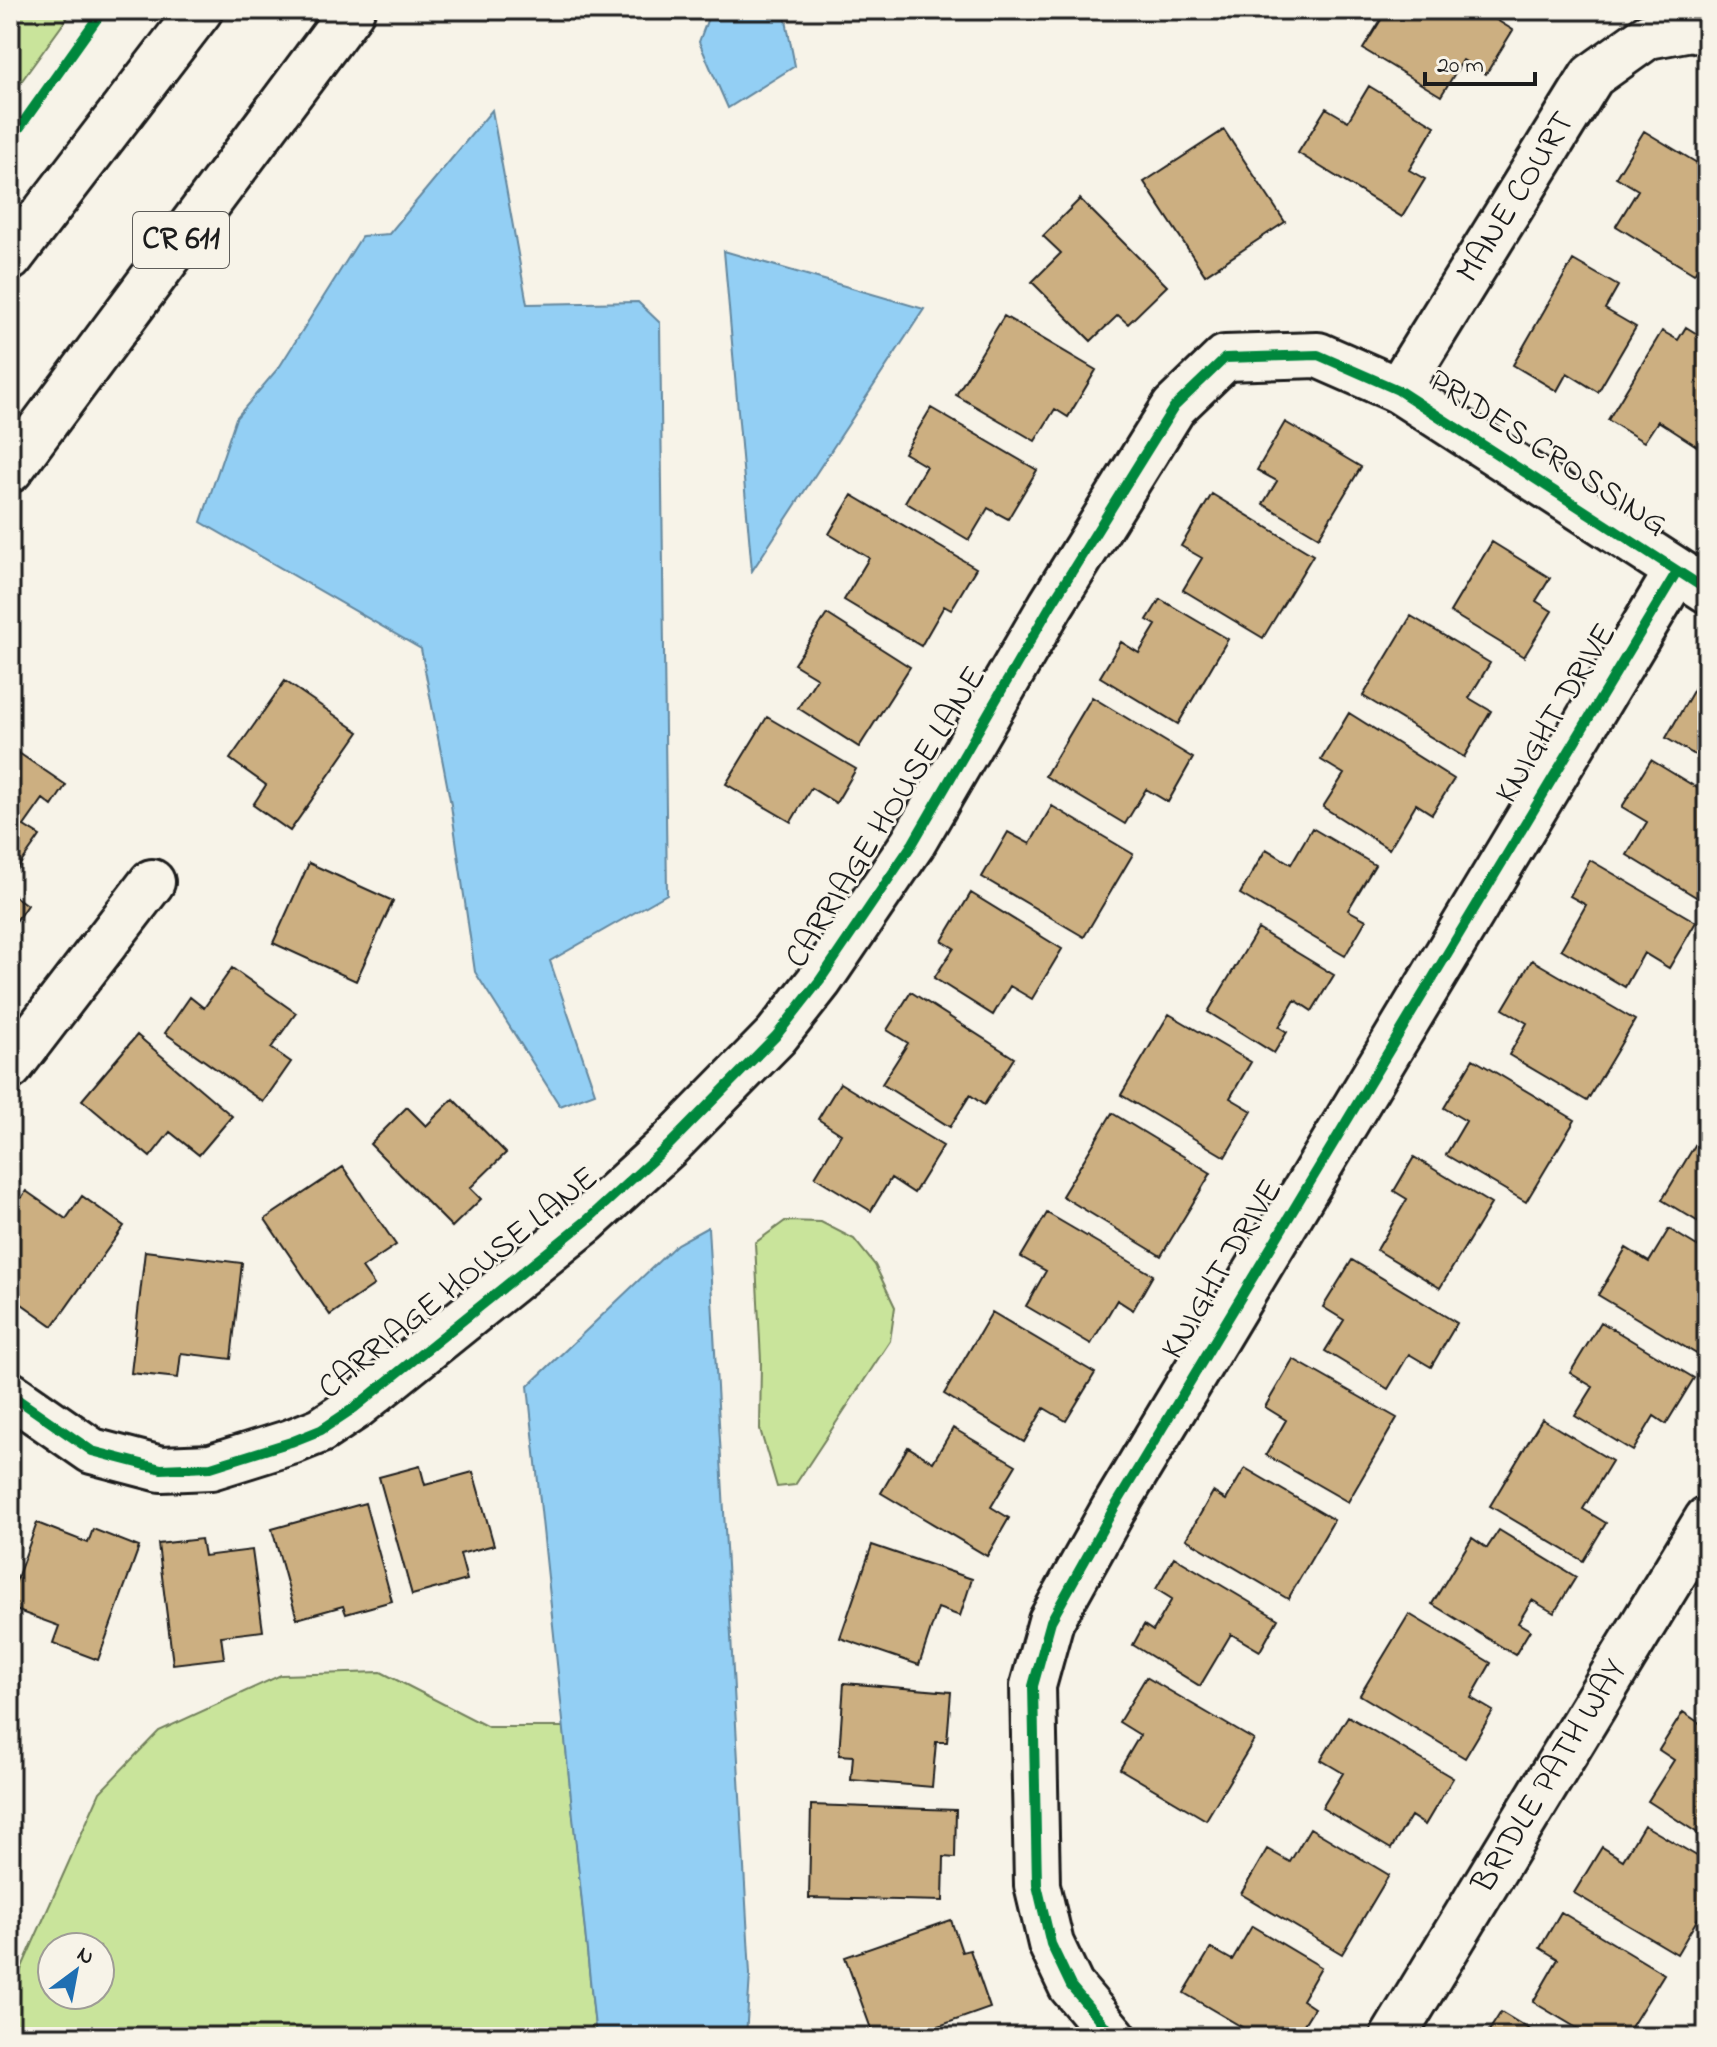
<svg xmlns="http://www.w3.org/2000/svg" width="1717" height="2047" font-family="'Indie Flower',sans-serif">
<rect width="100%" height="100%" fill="#f7f3e8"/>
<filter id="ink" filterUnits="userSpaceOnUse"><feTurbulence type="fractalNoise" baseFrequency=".0125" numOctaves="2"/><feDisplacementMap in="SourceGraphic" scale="16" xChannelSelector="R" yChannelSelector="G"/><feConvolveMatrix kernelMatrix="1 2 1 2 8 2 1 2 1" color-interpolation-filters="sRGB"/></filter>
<g filter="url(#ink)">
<path fill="#c9e49b" stroke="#72805c" stroke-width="2" fill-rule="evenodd" d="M 10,10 L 73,10 L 10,97 Z
M 785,1221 L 821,1222 L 854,1239 L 875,1265 L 895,1307 L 890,1341 L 795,1485 L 777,1487 L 760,1429 L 761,1361 L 755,1243 Z
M 381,1672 L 488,1727 L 564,1727 L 596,2037 L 10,2037 L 10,1994 L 100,1792 L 159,1731 L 281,1675 ZM 52,1947 L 100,1947 L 100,1995 L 52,1995 Z"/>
<path fill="#93cff4" stroke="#63879e" stroke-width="2" d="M 711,10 L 784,10 L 795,66 L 728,108 L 699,42 Z
M 492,110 L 527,304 L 638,302 L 660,323 L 667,894 L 550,961 L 595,1093 L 560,1106 L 475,972 L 451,805 L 421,649 L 201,522 L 236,418 L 280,366 L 362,236 L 389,234 Z
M 724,251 L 924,309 L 752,571 Z
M 708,1227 L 750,1974 L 746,2037 L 596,2037 L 528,1386 L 677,1244 Z"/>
<path fill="#ccaf81" stroke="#1c1c1c" stroke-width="2" d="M 1387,10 L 1480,10 L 1513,30 L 1486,74 L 1463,60 L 1441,96 L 1363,49 Z
M 1369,86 L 1435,126 L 1409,170 L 1425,179 L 1402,217 L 1298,153 L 1326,108 L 1348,121 Z
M 1224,130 L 1285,222 L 1205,275 L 1144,182 Z
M 1644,131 L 1707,169 L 1707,253 L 1694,274 L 1616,226 L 1638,190 L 1616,177 Z
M 1080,199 L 1167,286 L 1128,324 L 1118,315 L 1091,341 L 1032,282 L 1061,253 L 1043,236 Z
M 1573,260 L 1618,286 L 1605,309 L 1636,327 L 1598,392 L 1567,373 L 1557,391 L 1513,365 Z
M 1004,316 L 1096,370 L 1068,417 L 1055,409 L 1035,441 L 956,395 Z
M 1686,327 L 1707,340 L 1707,443 L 1703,450 L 1658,421 L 1644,442 L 1608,420 L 1662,331 L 1678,340 Z
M 931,408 L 1037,470 L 1008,519 L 988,508 L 969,540 L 905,502 L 926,466 L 904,453 Z
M 1285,422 L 1361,467 L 1319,537 L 1263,504 L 1277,481 L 1257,470 Z
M 1212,494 L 1313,555 L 1263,638 L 1183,590 L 1202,558 L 1181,546 Z
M 852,495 L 976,568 L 951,610 L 944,606 L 921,646 L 844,600 L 869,558 L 829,534 Z
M 1492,542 L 1550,578 L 1536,601 L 1552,611 L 1524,657 L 1450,612 Z
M 1160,599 L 1228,639 L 1178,724 L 1100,677 L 1121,642 L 1139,653 L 1156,625 L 1147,620 Z
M 827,614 L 910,667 L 859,747 L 798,708 L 817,678 L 794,664 Z
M 1411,616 L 1490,663 L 1469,698 L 1491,711 L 1464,757 L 1363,696 Z
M 1701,677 L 1707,680 L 1707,762 L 1666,738 Z
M 285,681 L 359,732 L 290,831 L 253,805 L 266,785 L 230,759 Z
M 1092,697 L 1193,758 L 1168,802 L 1146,789 L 1125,824 L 1045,776 Z
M 1349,713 L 1454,779 L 1432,814 L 1416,804 L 1389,849 L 1323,807 L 1344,774 L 1321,760 Z
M 767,717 L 856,769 L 836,803 L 811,788 L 791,822 L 726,784 Z
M 10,747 L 66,785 L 52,806 L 43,799 L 24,826 L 40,836 L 16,870 L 10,865 Z
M 1651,760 L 1707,794 L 1706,903 L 1627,855 L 1647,822 L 1622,807 Z
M 1052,806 L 1133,854 L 1084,937 L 982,877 L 1008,832 L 1030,844 Z
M 1312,828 L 1375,865 L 1348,910 L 1366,920 L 1345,956 L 1240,894 L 1266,849 L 1291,864 Z
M 1590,860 L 1696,922 L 1669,968 L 1644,953 L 1625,987 L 1561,949 L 1586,905 L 1570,896 Z
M 309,863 L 393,901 L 356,981 L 273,943 Z
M 10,893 L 27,905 L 10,930 Z
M 971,893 L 1062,949 L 1032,999 L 1010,986 L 993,1015 L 934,978 L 954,948 L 942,941 Z
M 1258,929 L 1334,975 L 1312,1011 L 1295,1000 L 1279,1027 L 1287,1032 L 1274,1053 L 1208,1012 Z
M 1532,960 L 1635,1020 L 1587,1101 L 1509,1055 L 1527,1023 L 1503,1009 Z
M 232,968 L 296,1013 L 271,1048 L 291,1062 L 263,1102 L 165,1033 L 190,997 L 204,1008 Z
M 911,992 L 1014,1058 L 984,1105 L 970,1095 L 950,1127 L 882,1084 L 908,1043 L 887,1030 Z
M 1169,1014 L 1251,1062 L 1230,1098 L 1252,1111 L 1225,1157 L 1121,1095 Z
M 137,1035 L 232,1116 L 199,1155 L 170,1132 L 150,1157 L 82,1100 Z
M 1473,1059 L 1575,1120 L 1526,1202 L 1446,1155 L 1466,1121 L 1444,1108 Z
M 840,1083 L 943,1146 L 914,1193 L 891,1178 L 871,1211 L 815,1177 L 841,1134 L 818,1119 Z
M 453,1099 L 506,1153 L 470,1188 L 481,1199 L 452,1227 L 370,1144 L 407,1107 L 426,1126 Z
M 1112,1113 L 1211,1173 L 1161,1256 L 1062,1196 Z
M 1707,1125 L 1707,1227 L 1662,1200 Z
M 1414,1157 L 1491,1204 L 1440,1288 L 1377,1250 L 1407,1199 L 1394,1191 Z
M 343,1167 L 396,1245 L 362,1268 L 374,1285 L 330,1315 L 265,1219 Z
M 26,1191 L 66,1219 L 82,1196 L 124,1226 L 53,1326 L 12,1297 L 18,1287 L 10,1281 L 10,1214 Z
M 1047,1213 L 1153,1275 L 1133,1310 L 1117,1300 L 1091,1344 L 1026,1306 L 1046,1271 L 1021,1257 Z
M 1669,1229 L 1707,1252 L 1705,1359 L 1598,1295 L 1626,1248 L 1649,1262 Z
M 145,1251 L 242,1263 L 231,1359 L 181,1353 L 178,1378 L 131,1373 Z
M 1352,1260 L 1457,1323 L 1431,1367 L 1409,1354 L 1388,1389 L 1325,1351 L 1344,1320 L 1323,1307 Z
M 992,1312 L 1095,1373 L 1066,1421 L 1044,1408 L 1024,1442 L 944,1394 Z
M 1601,1322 L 1694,1378 L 1666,1424 L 1654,1416 L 1633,1451 L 1575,1416 L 1593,1387 L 1570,1373 Z
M 1293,1359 L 1397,1418 L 1348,1502 L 1266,1455 L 1286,1420 L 1265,1407 Z
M 1542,1419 L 1612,1461 L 1583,1509 L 1606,1523 L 1583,1561 L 1490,1506 Z
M 953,1428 L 1016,1465 L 991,1507 L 1009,1518 L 987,1556 L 881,1493 L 908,1447 L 933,1462 Z
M 420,1466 L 425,1485 L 473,1472 L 494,1545 L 460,1554 L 467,1580 L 412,1595 L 379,1477 Z
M 1245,1468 L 1334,1520 L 1288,1599 L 1186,1539 L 1213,1492 L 1226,1500 Z
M 365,1503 L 392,1601 L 346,1614 L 343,1606 L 297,1619 L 272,1529 Z
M 37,1523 L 88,1543 L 93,1529 L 139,1547 L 98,1660 L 53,1643 L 59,1626 L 10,1608 L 10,1598 Z
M 1499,1530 L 1576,1577 L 1554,1613 L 1532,1600 L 1518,1623 L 1530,1630 L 1515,1655 L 1432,1604 L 1472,1538 L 1487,1548 Z
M 201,1539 L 204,1556 L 252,1550 L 263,1631 L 221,1636 L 224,1658 L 173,1664 L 158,1544 Z
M 872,1545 L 972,1579 L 960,1616 L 938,1608 L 919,1665 L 840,1638 Z
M 1174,1557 L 1278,1619 L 1260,1651 L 1231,1634 L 1200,1686 L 1133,1645 L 1144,1625 L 1153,1631 L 1172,1599 L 1156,1589 Z
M 1409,1614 L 1491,1663 L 1471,1698 L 1493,1711 L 1465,1758 L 1360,1695 Z
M 1146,1677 L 1254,1740 L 1206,1820 L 1120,1769 L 1140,1735 L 1119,1722 Z
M 844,1683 L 951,1692 L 947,1742 L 936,1742 L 932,1787 L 851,1780 L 853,1756 L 839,1755 Z
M 1683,1712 L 1707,1728 L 1707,1839 L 1648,1801 L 1674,1760 L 1659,1750 Z
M 1348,1716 L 1453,1778 L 1425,1825 L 1411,1816 L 1391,1849 L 1322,1808 L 1343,1773 L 1321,1760 Z
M 811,1805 L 956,1810 L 955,1858 L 944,1857 L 943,1901 L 809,1898 Z
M 1644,1825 L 1707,1862 L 1707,1903 L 1677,1954 L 1574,1893 L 1602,1847 L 1623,1860 Z
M 1310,1828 L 1389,1875 L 1342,1954 L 1241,1894 L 1267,1849 L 1290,1862 Z
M 1561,1912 L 1664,1974 L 1625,2037 L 1592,2037 L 1533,2002 L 1558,1959 L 1540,1948 Z
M 951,1920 L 962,1952 L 970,1950 L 990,2008 L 908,2037 L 874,2037 L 845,1957 Z
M 1252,1926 L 1321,1967 L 1302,2000 L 1314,2008 L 1296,2037 L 1259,2037 L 1184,1993 L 1211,1948 L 1232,1960 Z
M 1501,2012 L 1542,2037 L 1485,2037 Z"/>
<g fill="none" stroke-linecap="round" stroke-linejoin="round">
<g stroke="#1c1c1c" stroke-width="50">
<g id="street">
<path id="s1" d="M 1398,390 L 1592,76 L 1648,36 L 1691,28 L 1707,32"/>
<path d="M 10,1067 L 152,882"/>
<path d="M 10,1394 L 92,1451 L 161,1469 L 211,1467 L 291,1442 L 321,1430 L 354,1408 L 586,1221 L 669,1145 L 776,1036 L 820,980 L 913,843 L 1051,605 L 1174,407 L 1225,358 L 1318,355 L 1398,390 L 1707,590"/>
<path d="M 1114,2037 L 1071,1986 L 1051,1944 L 1037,1885 L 1033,1686 L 1051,1621 L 1113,1510 L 1676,573"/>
<path id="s2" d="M 1393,2037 L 1707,1519"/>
</g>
</g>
<g stroke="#1c1c1c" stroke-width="50">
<path id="primary" d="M 10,258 L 200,10
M 10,470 L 352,10"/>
</g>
<use href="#street" stroke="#f7f3e8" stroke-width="44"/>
<use href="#primary" stroke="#f7f3e8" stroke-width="44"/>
<g stroke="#f7f3e8" stroke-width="15">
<path id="cycleway" d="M 10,141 L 103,10
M 10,1394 L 92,1451 L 161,1469 L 211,1467 L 291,1442 L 321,1430 L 354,1408 L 586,1221 L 669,1145 L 776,1036 L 820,980 L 913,843 L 1051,605 L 1174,407 L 1225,358 L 1318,355 L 1398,390 L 1707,590
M 1114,2037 L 1071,1986 L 1051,1944 L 1037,1885 L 1033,1686 L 1051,1621 L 1113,1510 L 1676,573"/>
</g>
<use href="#cycleway" stroke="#00873e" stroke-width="10"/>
</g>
</g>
<g text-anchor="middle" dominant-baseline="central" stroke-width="6" stroke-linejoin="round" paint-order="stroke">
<rect fill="#f7f3e8" stroke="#5e5c59" stroke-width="2" x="133" y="212" width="96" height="56" rx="6"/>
<g font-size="32" font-weight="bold" fill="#1c1c1c">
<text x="181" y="240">CR 611</text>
</g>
<g font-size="34" fill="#1c1c1c" stroke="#f7f3e8">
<text stroke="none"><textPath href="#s1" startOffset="226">MANE COURT</textPath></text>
<text transform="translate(1547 454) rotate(33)">PRIDES CROSSING</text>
<text transform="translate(1557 714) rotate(-59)">KNIGHT DRIVE</text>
<text transform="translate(887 818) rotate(-58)">CARRIAGE HOUSE LANE</text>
<text transform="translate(1223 1270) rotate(-59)">KNIGHT DRIVE</text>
<text transform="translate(459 1284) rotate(-39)">CARRIAGE HOUSE LANE</text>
<text stroke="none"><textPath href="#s2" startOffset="304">BRIDLE PATH WAY</textPath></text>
</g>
</g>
<rect width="1717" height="2047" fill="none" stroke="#f7f3e8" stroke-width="40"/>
<rect x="20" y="20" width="1677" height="2007" fill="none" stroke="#1c1c1c" stroke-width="3" filter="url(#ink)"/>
<g transform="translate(76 1971) rotate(32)"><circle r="38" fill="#f7f3e8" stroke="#9f9d96" stroke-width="2"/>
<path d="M0-6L14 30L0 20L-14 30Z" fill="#1f6fb2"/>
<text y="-12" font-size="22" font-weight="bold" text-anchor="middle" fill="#1c1c1c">N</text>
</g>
<path d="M1425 72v12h110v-12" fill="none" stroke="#1c1c1c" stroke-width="4"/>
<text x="1437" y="72" font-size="24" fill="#1c1c1c" stroke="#f7f3e8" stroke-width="6" paint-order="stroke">20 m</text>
</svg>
